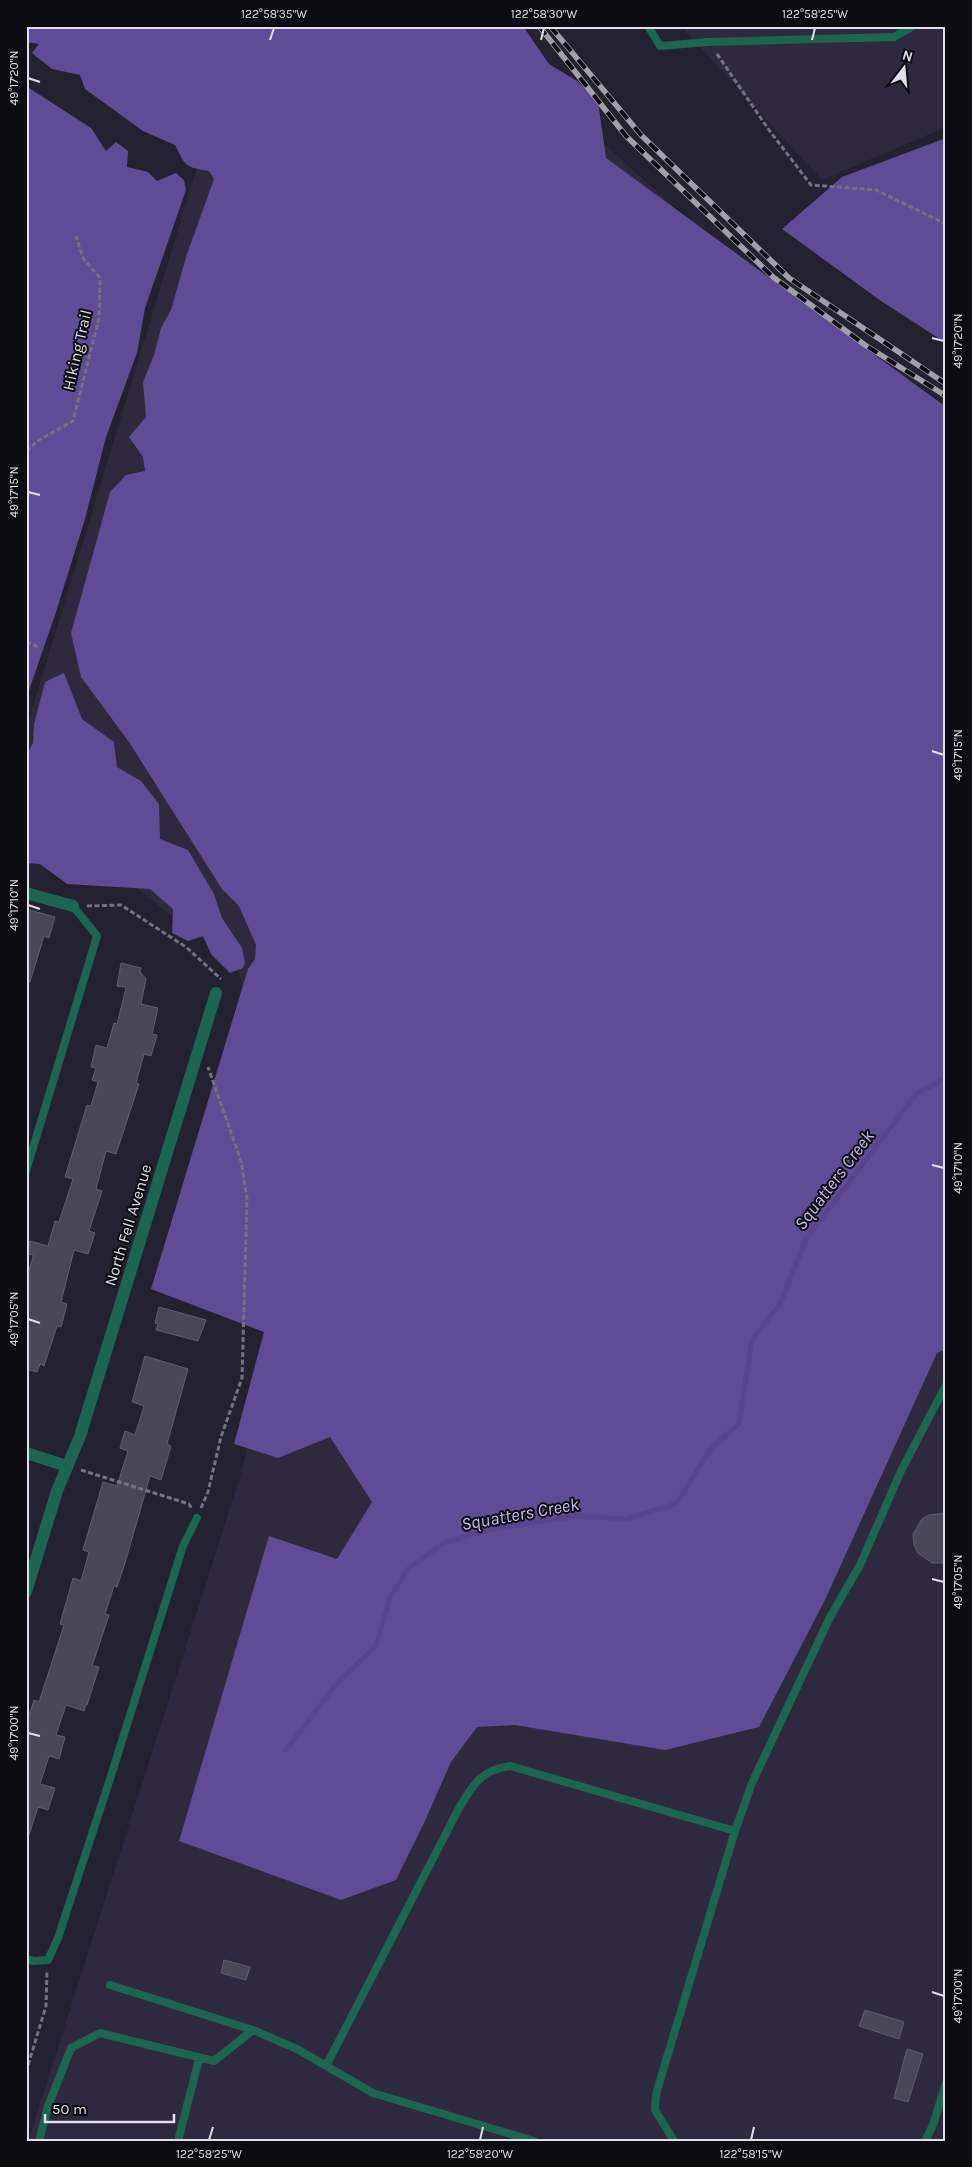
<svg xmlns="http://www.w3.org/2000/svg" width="972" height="2167" font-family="Karla,sans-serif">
<rect width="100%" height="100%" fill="#242130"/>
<path fill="#2e293d" d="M 240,26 L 593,134 L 831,349 L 946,424 L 946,2141 L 28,2141 L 239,1480 L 284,1306 L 275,1114 L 238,968 L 121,876 L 26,845 L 26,729 Z
M 681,26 L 946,26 L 946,127 L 822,180 Z"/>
<path fill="#5f4c94" d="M 26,26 L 523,26 L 549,64 L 577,81 L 598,101 L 606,158 L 946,407 L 946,1349 L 937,1353 L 825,1600 L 759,1727 L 665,1750 L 515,1725 L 477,1727 L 451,1762 L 424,1823 L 396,1880 L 341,1900 L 179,1841 L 269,1536 L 337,1559 L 372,1502 L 330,1437 L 278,1458 L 234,1444 L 264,1332 L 151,1289 L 248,969 L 255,959 L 256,945 L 239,906 L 222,889 L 129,742 L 81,677 L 71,633 L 110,492 L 126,475 L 145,471 L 143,457 L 129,437 L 146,417 L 143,382 L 154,355 L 161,328 L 171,310 L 186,257 L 214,179 L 209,171 C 185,167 186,167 175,145 L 143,131 L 85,89 L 80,75 L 52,69 L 32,53 L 39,44 L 26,42 Z
M 26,86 L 91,128 L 106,151 L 116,142 L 128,151 L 127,167 L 148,172 L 157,181 L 176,173 L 184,180 L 186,190 L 145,308 L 137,353 L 106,437 L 85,519 L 56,612 L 26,699 Z
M 946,138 L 946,343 L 881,301 L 782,229 L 842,177 Z
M 64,673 L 82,719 L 114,742 L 117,767 L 141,781 L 159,804 L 160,839 L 188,850 L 214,894 L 222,918 L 242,948 L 245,962 L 243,968 L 230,973 L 211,954 L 203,936 L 188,941 L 172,933 L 173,909 L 150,889 L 67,884 L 40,864 L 26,863 L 26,756 L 33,743 L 34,724 L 45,682 Z"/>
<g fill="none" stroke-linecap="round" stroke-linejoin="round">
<path stroke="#58458c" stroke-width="5" d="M 286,1750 L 338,1682 L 376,1646 L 390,1597 L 409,1568 L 444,1543 L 486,1530 L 577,1516 L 626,1519 L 676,1504 L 712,1447 L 739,1424 L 752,1340 L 780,1304 L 806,1239 L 916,1094 L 946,1078"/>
</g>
<path fill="#494656" stroke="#605d6e" d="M 26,909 L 55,917 L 49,938 L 44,936 L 30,982 L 26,981 Z
M 121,963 L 141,968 L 140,972 L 146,979 L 141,1004 L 158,1008 L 152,1034 L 157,1035 L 151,1056 L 144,1054 L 136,1083 L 139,1084 L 116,1154 L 106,1151 L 96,1189 L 102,1191 L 89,1231 L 95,1233 L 88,1254 L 74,1250 L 61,1302 L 67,1304 L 61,1327 L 57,1326 L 44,1366 L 40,1364 L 37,1372 L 26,1369 L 26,1280 L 33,1257 L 33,1255 L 27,1254 L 30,1241 L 48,1246 L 55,1221 L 59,1222 L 73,1179 L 65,1177 L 87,1105 L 91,1106 L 98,1082 L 92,1080 L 96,1068 L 91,1067 L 96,1045 L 107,1048 L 114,1023 L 117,1024 L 125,992 L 126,987 L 117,986 Z
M 159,1307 L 206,1320 L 198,1341 L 156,1330 L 158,1324 L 155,1323 Z
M 145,1356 L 188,1369 L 167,1444 L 171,1446 L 161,1480 L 150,1476 L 125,1563 L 117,1587 L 114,1586 L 105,1614 L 109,1615 L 92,1666 L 99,1667 L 87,1705 L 86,1704 L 84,1711 L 66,1705 L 56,1735 L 65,1737 L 59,1759 L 49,1756 L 40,1784 L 55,1788 L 48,1810 L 38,1807 L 29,1835 L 26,1835 L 26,1725 L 34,1700 L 39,1702 L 40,1699 L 64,1625 L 60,1624 L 73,1578 L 81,1581 L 89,1552 L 83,1550 L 103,1482 L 117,1486 L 128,1451 L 120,1448 L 125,1431 L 135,1435 L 144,1406 L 132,1402 Z
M 946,1513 L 946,1563 L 932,1563 L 918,1553 L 914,1545 L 913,1534 L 922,1519 L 929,1515 Z
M 224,1960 L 250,1967 L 246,1980 L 221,1973 Z
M 865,2010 L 904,2022 L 899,2039 L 859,2026 Z
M 907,2049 L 923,2054 L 908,2102 L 894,2098 Z"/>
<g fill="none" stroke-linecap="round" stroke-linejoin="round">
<path stroke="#74717e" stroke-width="3" stroke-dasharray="5 2.5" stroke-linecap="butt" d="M 717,54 L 769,130 L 811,185 L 876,190 L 946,224
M 26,451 L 39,440 L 73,421 L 99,318 L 100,278 L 83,258 L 76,236
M 26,642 L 38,647
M 87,906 L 121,905 L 186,947 L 221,979
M 81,1470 L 189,1504 L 192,1509
M 201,1508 L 208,1492 L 221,1437 L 242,1378 L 247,1199 L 241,1161 L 208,1067
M 26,2072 L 46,2006 L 47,1970"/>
<path stroke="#1b6551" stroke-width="8" d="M 648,26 L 660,46 L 708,42 L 894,37 L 913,26
M 26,1171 L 97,936 L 73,906
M 26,1959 L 34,1961 L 48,1960 L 58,1938 L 110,1779 L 183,1546 L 197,1518
M 110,1985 L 253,2030 L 297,2049 L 373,2093 L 534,2141
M 326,2066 L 458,1810 C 472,1786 480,1770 510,1766 L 735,1831
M 39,2141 L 48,2106 L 71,2048 L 100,2033 L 214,2061 L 253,2030
M 178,2141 L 199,2059
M 674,2141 L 655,2110 L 656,2094 L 735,1831 L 752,1783 L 830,1617 L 860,1565 L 901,1471 L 946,1385
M 925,2141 L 933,2125 L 946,2083"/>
<path stroke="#1b6551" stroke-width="12" d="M 26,893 L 73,906
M 26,1453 L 67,1466
M 26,1592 L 57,1491 L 80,1436 L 216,993"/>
<g stroke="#a19faa" stroke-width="5.5">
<path id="rail" d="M 539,26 L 626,136 L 773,277 L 865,345 L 946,396
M 550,26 L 641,135 L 789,278 L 946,384"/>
</g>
<use href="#rail" stroke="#0d0c12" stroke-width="4" stroke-dasharray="11" stroke-linecap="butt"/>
</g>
<path fill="none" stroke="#e0dee8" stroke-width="2" d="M 270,40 L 274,28M 541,40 L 544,28M 812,40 L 815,28M 28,78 L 40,82M 932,338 L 944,341M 28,492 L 40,495M 932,751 L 944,755M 28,905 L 40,909M 932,1165 L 944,1168M 28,1319 L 40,1323M 932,1579 L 944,1582M 28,1733 L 40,1736M 932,1992 L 944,1996M 209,2140 L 213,2127M 480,2140 L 483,2127M 751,2140 L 754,2127"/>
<g text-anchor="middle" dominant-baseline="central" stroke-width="4" stroke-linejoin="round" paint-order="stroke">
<g font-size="16" fill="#e0dee8" stroke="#0d0c12">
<text transform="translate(77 350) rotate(-77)">Hiking Trail</text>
<text transform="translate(128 1225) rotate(-73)">North Fell Avenue</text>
</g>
<g font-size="18" font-style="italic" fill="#c6b9f7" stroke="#0d0c12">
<text transform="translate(834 1180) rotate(-53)">Squatters Creek</text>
<text transform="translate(520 1514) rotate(-10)">Squatters Creek</text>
</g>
</g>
<rect width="972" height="2167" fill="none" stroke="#0d0c12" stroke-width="55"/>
<g transform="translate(904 68) rotate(16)" stroke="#0d0c12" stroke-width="4" paint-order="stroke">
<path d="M0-4L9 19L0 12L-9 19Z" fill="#e0dee8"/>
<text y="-8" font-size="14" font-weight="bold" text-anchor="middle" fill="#e0dee8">N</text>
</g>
<path d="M45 2114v8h129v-8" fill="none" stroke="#e0dee8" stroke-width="2.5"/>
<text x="52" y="2114" font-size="15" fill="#e0dee8" stroke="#0d0c12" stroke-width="4" paint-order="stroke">50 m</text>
<rect x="28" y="28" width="916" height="2112" fill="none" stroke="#e0dee8" stroke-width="2"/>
<g font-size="12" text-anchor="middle" fill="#e0dee8">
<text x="274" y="18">122°58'35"W</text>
<text x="544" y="18">122°58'30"W</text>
<text x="815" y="18">122°58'25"W</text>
<text transform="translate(14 78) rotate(-90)" y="4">49°17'20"N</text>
<text transform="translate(958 341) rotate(-90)" y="4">49°17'20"N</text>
<text transform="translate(14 492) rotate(-90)" y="4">49°17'15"N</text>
<text transform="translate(958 755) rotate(-90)" y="4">49°17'15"N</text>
<text transform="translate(14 905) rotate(-90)" y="4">49°17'10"N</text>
<text transform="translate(958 1168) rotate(-90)" y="4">49°17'10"N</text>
<text transform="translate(14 1319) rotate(-90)" y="4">49°17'05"N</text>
<text transform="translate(958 1582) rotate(-90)" y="4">49°17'05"N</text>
<text transform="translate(14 1733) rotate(-90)" y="4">49°17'00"N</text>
<text transform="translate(958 1996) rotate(-90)" y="4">49°17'00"N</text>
<text x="209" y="2158">122°58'25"W</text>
<text x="480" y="2158">122°58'20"W</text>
<text x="751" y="2158">122°58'15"W</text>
</g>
</svg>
